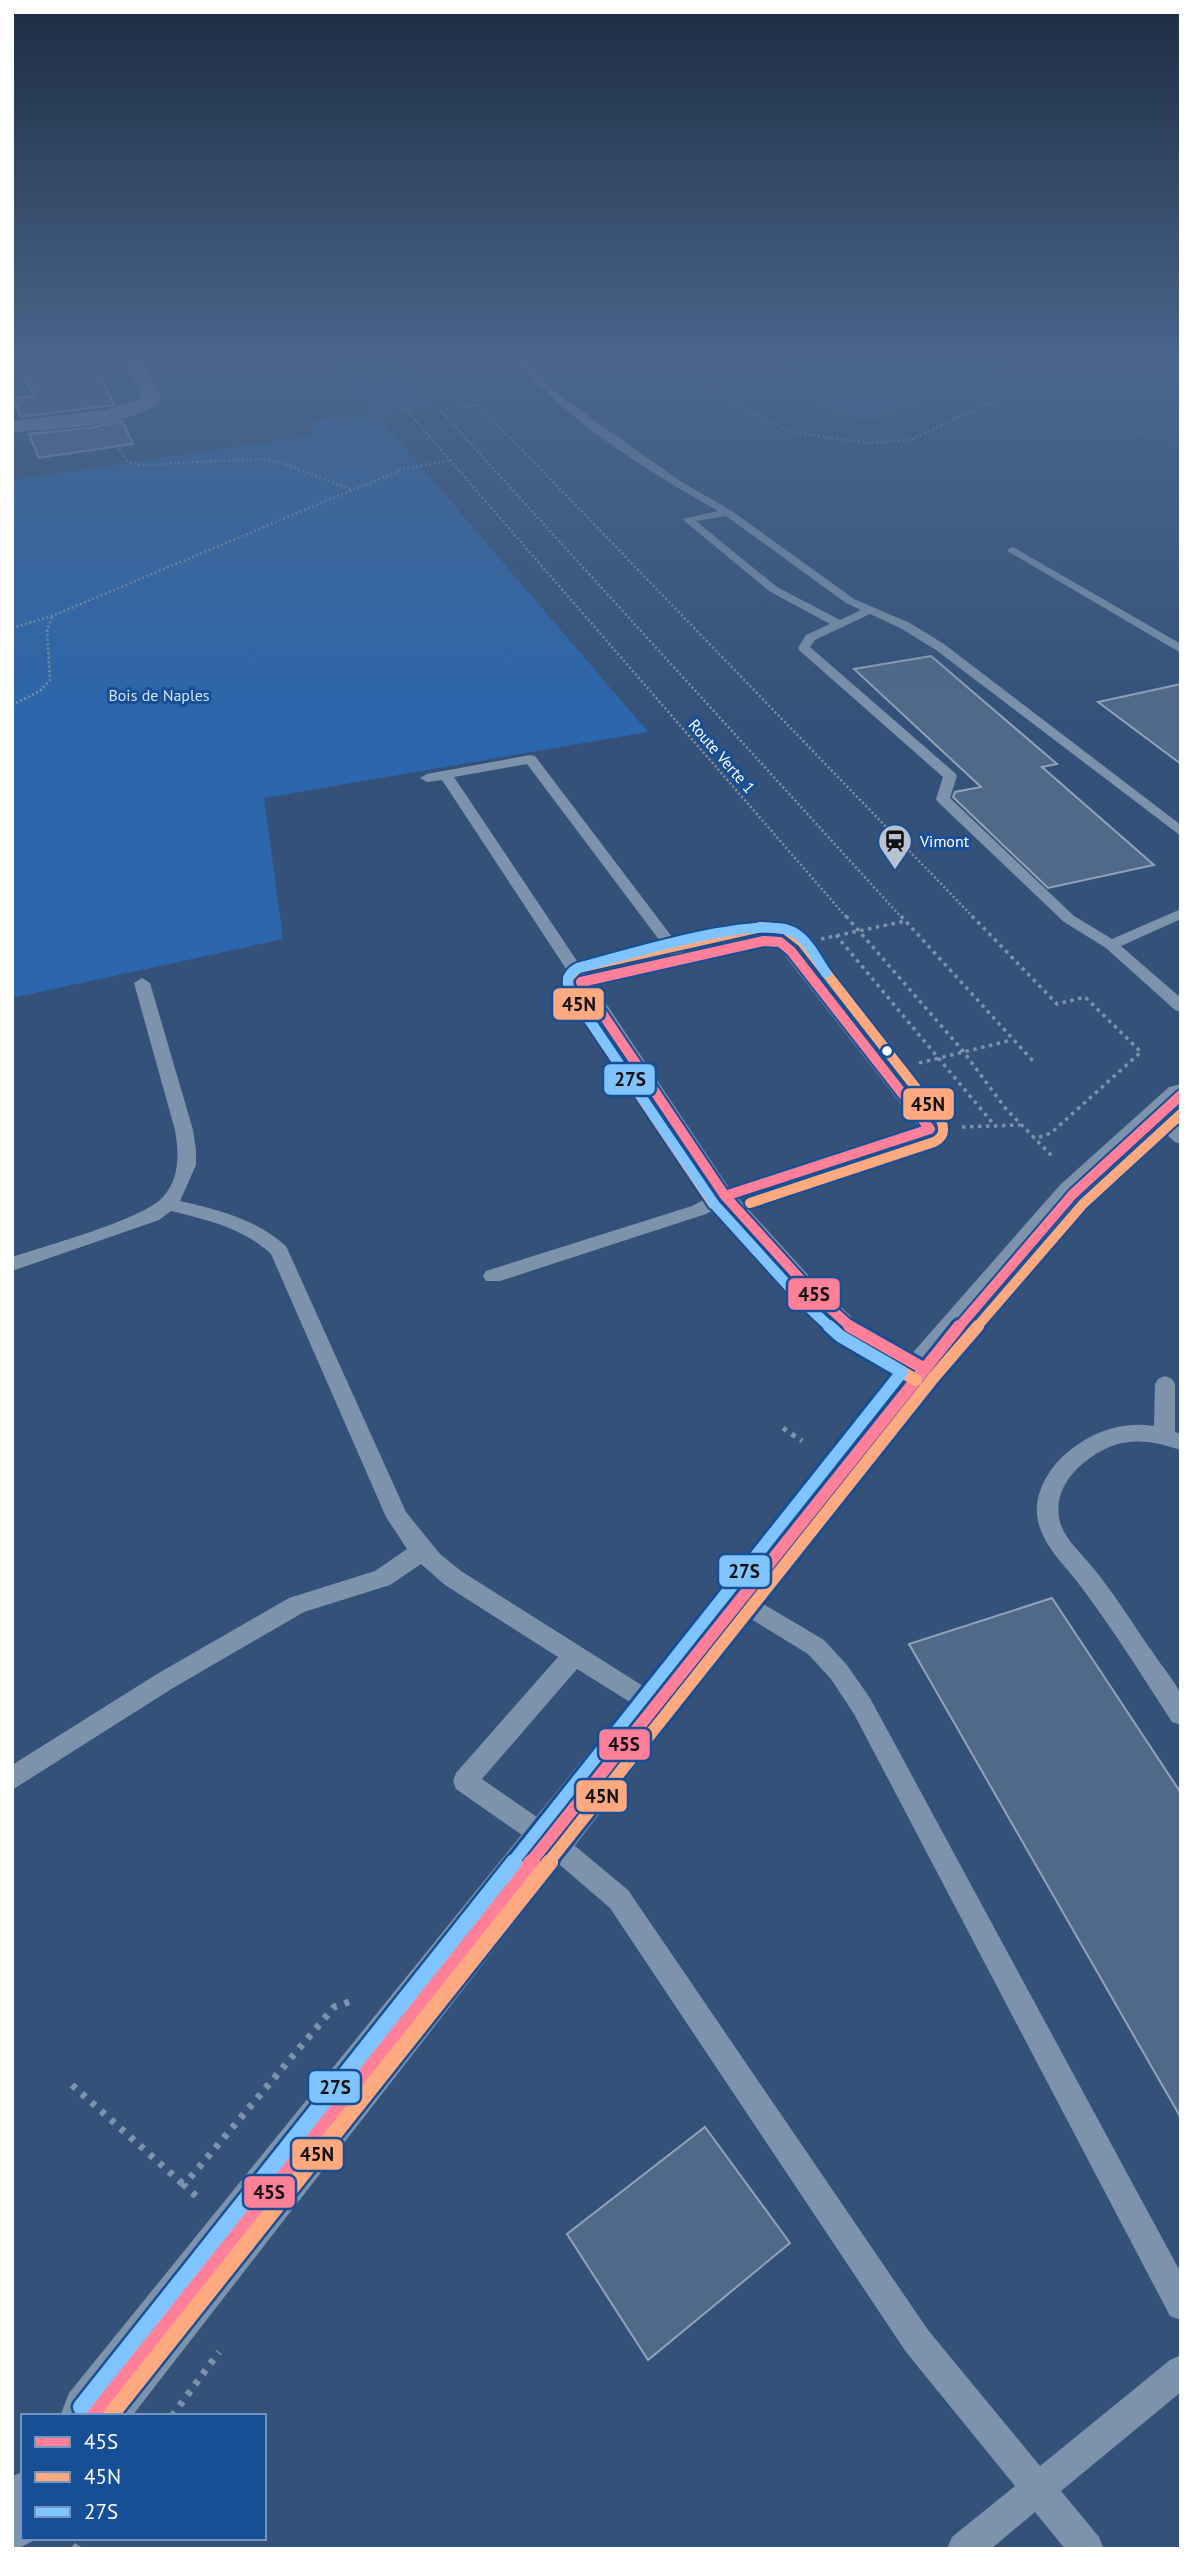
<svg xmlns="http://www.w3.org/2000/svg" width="1193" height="2561" font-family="'PT Sans',sans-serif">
<rect width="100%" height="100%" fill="#345279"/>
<path fill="#2c66ac" d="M 330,361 L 390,361 L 430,405 L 377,415 L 648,732 L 264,798 L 283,939 L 12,998 L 12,480 L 316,435 L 308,421 L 375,414 Z"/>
<path fill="#375e91" d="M 763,361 L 1012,361 L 880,420 L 855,420 L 823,409 L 816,399 L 818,390 L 814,374 Z"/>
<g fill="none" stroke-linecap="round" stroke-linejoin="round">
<path fill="#375e91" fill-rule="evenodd" d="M 1025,410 L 1181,440 L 1181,444 L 1023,413 Z"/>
</g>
<path fill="#516988" stroke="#92a3b9" stroke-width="2" d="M 14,361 L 93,361 L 114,405 L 21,417 L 13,398 L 35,396 Z
M 122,421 L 133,444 L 44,457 L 39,458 L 29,434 L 88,428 Z
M 931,656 L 1057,764 L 1042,767 L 1154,865 L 1048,888 L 953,797 L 955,792 L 981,787 L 854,669 Z
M 1181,684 L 1181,764 L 1098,702 Z
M 1052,1598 L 1181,1793 L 1181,2118 L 909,1644 Z
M 705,2127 L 790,2243 L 648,2360 L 567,2234 Z"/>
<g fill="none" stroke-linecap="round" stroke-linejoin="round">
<path stroke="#7d92ab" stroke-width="2.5" stroke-dasharray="2 2.5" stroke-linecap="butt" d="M 364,361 L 847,918
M 666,361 L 740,407 L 791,432 L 869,443 L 910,440 L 1080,361
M 117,444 L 127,461 L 137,465 L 261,459 L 282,463 L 353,490 L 404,469 L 452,460
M 12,628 L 52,616 L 352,490
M 12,705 L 40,691 L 50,680 L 47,630 L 52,617
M 902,918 L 440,410 L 479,405 L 974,918"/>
<path stroke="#7d92ab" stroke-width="3.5" stroke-dasharray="3.5 4.5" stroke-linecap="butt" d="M 846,916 L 963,1051 L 1006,1109 L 1053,1157
M 901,916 L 1033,1061
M 972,916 L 1057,1004 L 1085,997 L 1141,1052 L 1051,1133 L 1034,1139
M 836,935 L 995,1126
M 821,939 L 905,921
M 919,1063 L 1012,1040
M 962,1127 L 1020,1125"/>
<path stroke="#7d92ab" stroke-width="5" stroke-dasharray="4.5 6" stroke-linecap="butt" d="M 783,1428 L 802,1441"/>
<path stroke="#7d92ab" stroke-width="7" stroke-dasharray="5 8" stroke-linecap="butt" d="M 72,2085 L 184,2185
M 196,2196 L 184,2185 L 334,2007 L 352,2001
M 172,2416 L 219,2352
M 75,2549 L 82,2538"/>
<path fill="#7d92ab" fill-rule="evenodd" d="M 516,361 L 525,361 L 560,396 L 680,481 L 732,511 L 854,599 L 910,623 L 944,644 L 1181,825 L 1181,836 L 936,650 L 902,629 L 870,614 L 815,640 L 810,647 L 955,773 L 957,776 L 950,798 L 1074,916 L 1112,939 L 1181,909 L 1181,919 L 1121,946 L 1181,998 L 1181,1012 L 1175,1010 L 1106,948 L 1064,922 L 938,802 L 936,799 L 943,777 L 800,651 L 798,648 L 806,635 L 830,624 L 769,591 L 682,519 L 718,511 C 650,472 567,421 516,361 ZM 726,516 L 846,603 L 861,610 L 840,620 L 777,587 L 696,521 Z
M 1013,547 L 1181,644 L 1181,653 L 1009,552 L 1007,550 Z
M 530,755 L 535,756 L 685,954 L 764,936 L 789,941 L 936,1125 L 939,1129 L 936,1133 L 738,1198 L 819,1287 L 856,1321 L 930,1363 L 933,1368 L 930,1373 L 923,1376 L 916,1373 L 842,1331 L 805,1297 L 723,1205 L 706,1214 L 500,1281 L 486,1281 L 483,1276 L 486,1271 L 692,1206 L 714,1194 L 442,780 L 427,782 L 420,778 L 427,774 ZM 527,764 L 672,957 L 587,976 L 454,777 ZM 764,946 L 779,948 L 919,1127 L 729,1188 L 593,984 Z
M 142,978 L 150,983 L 193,1130 L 196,1150 L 196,1165 L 180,1201 C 219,1210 256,1219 286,1246 L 406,1512 L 440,1554 L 461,1571 L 662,1698 L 666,1705 L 662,1712 L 654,1716 L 646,1712 L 577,1669 L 482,1779 L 557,1831 L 628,1890 L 928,2330 L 1040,2466 L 1170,2360 L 1181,2355 L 1181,2392 L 1061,2491 L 1099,2537 L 1104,2549 L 1065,2549 L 1035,2512 L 991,2549 L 947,2549 L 952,2537 L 1015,2486 L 906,2352 L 610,1908 L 539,1847 L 456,1789 L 453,1781 L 456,1773 L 558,1657 L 445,1585 L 421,1564 L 390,1585 L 304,1612 L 173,1688 L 12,1790 L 12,1765 L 157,1674 L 289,1598 L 375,1571 L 407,1549 L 386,1517 L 271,1254 C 243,1228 208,1220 171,1211 L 159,1220 L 12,1271 L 12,1257 C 45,1246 144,1219 163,1197 C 180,1178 179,1153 175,1130 L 134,983 Z
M 1156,1110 L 1162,1112 L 1181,1128 L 1181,1144 L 1175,1142 L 1150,1120 L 1147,1116 L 1150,1112 Z
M 1165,1376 L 1172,1379 L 1175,1384 L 1175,1432 L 1181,1434 L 1181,1450 C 1146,1439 1121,1436 1090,1458 C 1069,1473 1053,1495 1060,1522 C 1065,1540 1083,1555 1094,1569 C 1117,1597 1135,1628 1156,1657 C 1163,1668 1175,1681 1180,1693 C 1183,1701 1181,1715 1181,1725 L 1172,1722 C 1143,1677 1114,1631 1082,1588 C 1067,1567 1044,1548 1038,1521 C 1032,1495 1049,1467 1069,1451 C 1093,1431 1123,1421 1154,1426 L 1155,1384 L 1158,1379 Z
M 738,1589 L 824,1640 L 847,1665 L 870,1698 L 1181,2273 L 1181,2320 L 1170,2316 L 854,1714 L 831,1679 L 808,1654 L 730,1606 L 727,1599 L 730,1592 Z"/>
<path fill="#7d92ab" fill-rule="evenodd" d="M 124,361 L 142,361 L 160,395 L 158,404 C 117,429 59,427 12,433 L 12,421 L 106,410 L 142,398 Z"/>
<path fill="#7d92ab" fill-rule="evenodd" d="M 1181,1084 L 1181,1114 L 1086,1203 L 937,1379 L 132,2416 L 60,2416 L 69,2393 L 909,1357 L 1060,1185 L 1169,1087 Z
M 23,2472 L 23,2538 L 38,2538 L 18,2549 L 12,2549 L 12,2476 Z"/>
<g stroke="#174f96" stroke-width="14">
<path id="bus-1-far2" d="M 764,941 L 780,942 L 791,951 L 930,1129 L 725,1196 L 581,982 Z
M 725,1196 L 812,1292 L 852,1328
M 958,1328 L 1073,1194 L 1181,1095"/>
</g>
<g stroke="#174f96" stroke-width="18">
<path id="bus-1-far1" d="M 849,1326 L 923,1368
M 530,1863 L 959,1326"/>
</g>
<g stroke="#174f96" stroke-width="21">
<path id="bus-1" d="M 92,2416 L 532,1862"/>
</g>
<g stroke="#174f96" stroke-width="14">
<path id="bus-2-far2" d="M 713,1204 L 569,990 L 568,978 L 578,968 L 761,927 L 785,929 L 802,942 L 941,1120 C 945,1130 944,1137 934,1142 L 750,1203
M 715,1205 L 802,1301 L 831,1328
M 976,1328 L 1083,1204 L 1181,1114"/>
</g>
<g stroke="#174f96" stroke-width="18">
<path id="bus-2-far1" d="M 829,1326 L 840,1336 L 916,1380
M 548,1863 L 934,1377 L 978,1326"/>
</g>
<g stroke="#174f96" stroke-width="21">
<path id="bus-2" d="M 110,2416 L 550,1862"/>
</g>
<g stroke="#174f96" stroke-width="14">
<path id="bus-3-far2" d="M 826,973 C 817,959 808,940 793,932 C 757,914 620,957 578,968 C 568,973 566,980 569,990 L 715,1205 L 802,1301 L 831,1328"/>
</g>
<g stroke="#174f96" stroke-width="18">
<path id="bus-3-far1" d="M 512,1863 L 902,1372 L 840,1336 L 829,1326"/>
</g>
<g stroke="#174f96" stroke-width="21">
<path id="bus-3" d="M 81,2407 L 514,1862"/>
</g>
<use href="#bus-1-far2" stroke="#ff8098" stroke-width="10"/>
<use href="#bus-1-far1" stroke="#ff8098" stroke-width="12"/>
<use href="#bus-1" stroke="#ff8098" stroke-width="16"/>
<use href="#bus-2-far2" stroke="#ffa980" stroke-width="10"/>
<use href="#bus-2-far1" stroke="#ffa980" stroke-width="12"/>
<use href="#bus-2" stroke="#ffa980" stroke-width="16"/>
<use href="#bus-3-far2" stroke="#80c4ff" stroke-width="10"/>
<use href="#bus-3-far1" stroke="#80c4ff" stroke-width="12"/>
<use href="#bus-3" stroke="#80c4ff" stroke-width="16"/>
</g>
<linearGradient id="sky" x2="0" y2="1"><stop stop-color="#1d2d43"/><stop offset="0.5" stop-color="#4a668c"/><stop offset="1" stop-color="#4a668c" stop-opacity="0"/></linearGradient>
<rect width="1193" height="720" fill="url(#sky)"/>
<defs>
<g id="station-pin" transform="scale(1.75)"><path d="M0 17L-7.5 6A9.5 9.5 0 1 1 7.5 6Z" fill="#b8c2d0" stroke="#174f96"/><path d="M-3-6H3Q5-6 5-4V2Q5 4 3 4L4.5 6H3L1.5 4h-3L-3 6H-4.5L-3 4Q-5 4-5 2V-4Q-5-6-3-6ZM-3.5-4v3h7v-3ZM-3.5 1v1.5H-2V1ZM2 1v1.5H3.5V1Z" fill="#111"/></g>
</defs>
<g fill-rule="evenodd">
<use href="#station-pin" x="895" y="841"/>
</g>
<circle fill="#fff" stroke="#174f96" stroke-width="2.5" cx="887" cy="1051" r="6"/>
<g text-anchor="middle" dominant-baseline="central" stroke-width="6" stroke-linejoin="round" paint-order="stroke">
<g font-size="16" fill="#d0e4fc" stroke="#174f96">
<text x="159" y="695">Bois de Naples</text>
</g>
<g font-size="16" fill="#fff" stroke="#174f96">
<text transform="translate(722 756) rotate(49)">Route Verte 1</text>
</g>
<g font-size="16" fill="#fff" stroke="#174f96" text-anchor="start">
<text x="920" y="841">Vimont</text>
</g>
</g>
<g stroke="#174f96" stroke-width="2.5">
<rect x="552" y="987" width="53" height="34" rx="7" fill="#ffa980"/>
<rect x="603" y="1063" width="53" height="33" rx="7" fill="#80c4ff"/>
<rect x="902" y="1087" width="53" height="34" rx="7" fill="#ffa980"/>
<rect x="787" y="1277" width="54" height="34" rx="7" fill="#ff8098"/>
<rect x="718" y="1554" width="53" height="34" rx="7" fill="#80c4ff"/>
<rect x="598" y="1728" width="53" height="33" rx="7" fill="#ff8098"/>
<rect x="575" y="1779" width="53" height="34" rx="7" fill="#ffa980"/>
<rect x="308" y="2070" width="53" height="34" rx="7" fill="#80c4ff"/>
<rect x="291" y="2138" width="53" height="33" rx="7" fill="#ffa980"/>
<rect x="243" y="2175" width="53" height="34" rx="7" fill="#ff8098"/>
</g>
<g font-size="19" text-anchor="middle" font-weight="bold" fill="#111">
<text x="579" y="1011">45N</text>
<text x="630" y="1086">27S</text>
<text x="928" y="1111">45N</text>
<text x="814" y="1301">45S</text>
<text x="744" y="1578">27S</text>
<text x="624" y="1751">45S</text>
<text x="602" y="1803">45N</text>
<text x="335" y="2094">27S</text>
<text x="317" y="2161">45N</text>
<text x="269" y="2199">45S</text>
</g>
<rect width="1193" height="2561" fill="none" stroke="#ffffff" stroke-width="28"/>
<rect x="21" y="2414" width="245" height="126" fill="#174f96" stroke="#7495c0" stroke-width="2"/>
<rect x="35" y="2437" width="35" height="10" fill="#ff8098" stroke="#7495c0" stroke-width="2"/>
<text x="84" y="2449" font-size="21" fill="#ffffff">45S</text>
<rect x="35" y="2472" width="35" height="10" fill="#ffa980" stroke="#7495c0" stroke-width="2"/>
<text x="84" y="2484" font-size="21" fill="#ffffff">45N</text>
<rect x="35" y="2507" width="35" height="10" fill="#80c4ff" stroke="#7495c0" stroke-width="2"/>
<text x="84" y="2519" font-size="21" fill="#ffffff">27S</text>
</svg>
